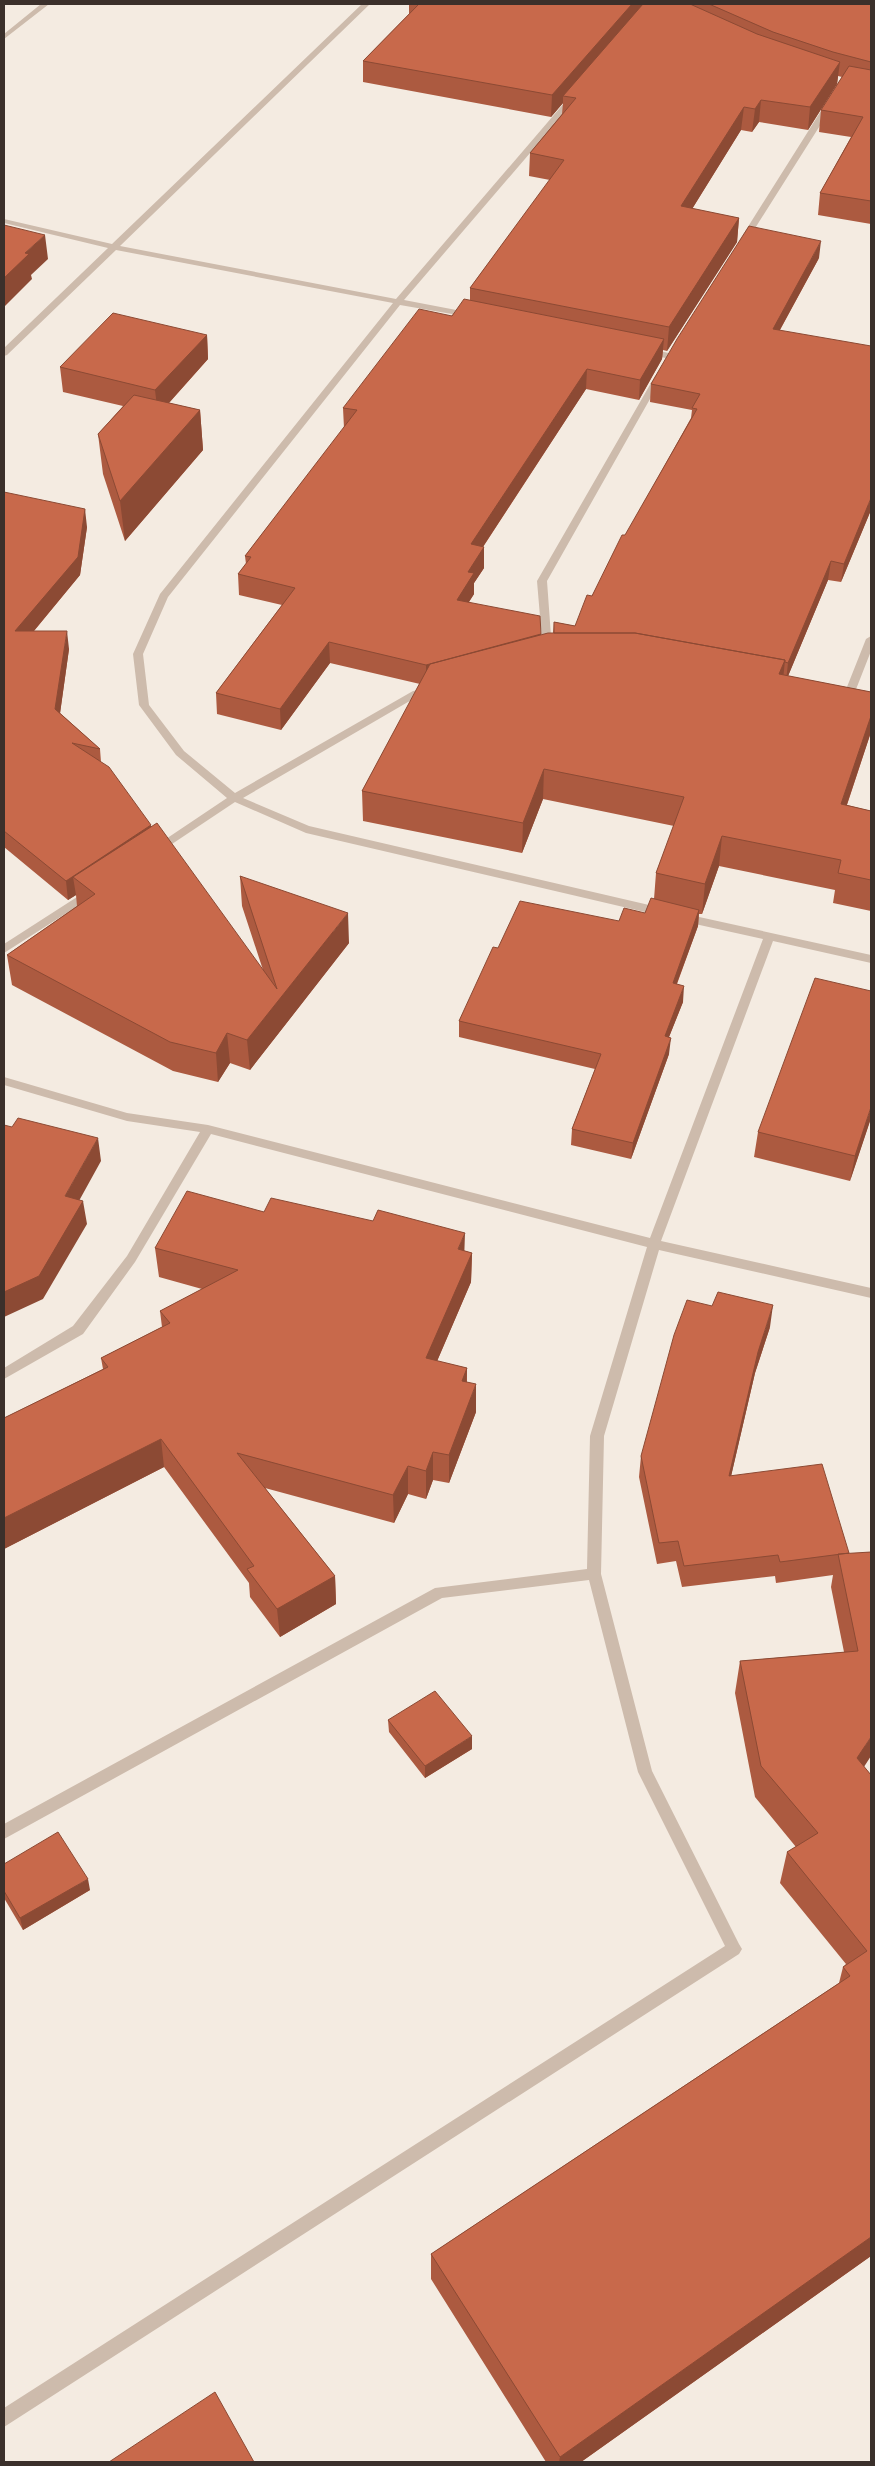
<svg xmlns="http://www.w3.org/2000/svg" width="875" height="2466" font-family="Rubik,sans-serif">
<rect width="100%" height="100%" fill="#f4ebe1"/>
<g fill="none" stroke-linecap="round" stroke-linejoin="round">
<path fill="#cdbbac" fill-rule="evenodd" d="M 41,4 L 49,4 L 4,39 L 4,34 Z
M 362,4 L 370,4 L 120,246 L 396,299 L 571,95 L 578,97 L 404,300 L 472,313 L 475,314 L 475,318 L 400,305 L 168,597 L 143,654 L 149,705 L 184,751 L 235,793 L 413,691 L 434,688 L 434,692 L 420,695 L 243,798 L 309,826 L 662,908 L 666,909 L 668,912 L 666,915 L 662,916 L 306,833 L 235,802 L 160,852 L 152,852 L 151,849 L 227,798 L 176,755 L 139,705 L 133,654 L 160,594 L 393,303 L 116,250 L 7,355 L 4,356 L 4,348 L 108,248 L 4,223 L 4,219 L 112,244 Z
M 826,103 L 833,105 L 747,241 L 740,243 L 739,241 Z
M 646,348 L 673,354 L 674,356 L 670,359 L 643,353 L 642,351 Z
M 659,373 L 663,376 L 547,581 L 552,650 L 551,652 L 543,652 L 537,581 L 655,376 Z
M 871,636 L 871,651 L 853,697 L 852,699 L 844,699 L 843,697 L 866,639 Z
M 91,888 L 97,892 L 95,895 L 4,953 L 4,944 Z
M 681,913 L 871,955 L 871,963 L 773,941 L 661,1241 L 871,1288 L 871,1298 L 659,1250 L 604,1436 L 601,1574 L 652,1771 L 739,1944 L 742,1949 L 739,1954 L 4,2427 L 4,2408 L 725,1946 L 638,1772 L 589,1580 L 442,1598 L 4,1839 L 4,1824 L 435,1588 L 587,1569 L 590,1436 L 647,1247 L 211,1134 L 135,1262 L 83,1334 L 4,1379 L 4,1368 L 73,1326 L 127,1256 L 200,1132 L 127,1121 L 4,1085 L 4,1077 L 127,1113 L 208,1125 L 650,1238 L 763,939 L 677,920 L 675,917 L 677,914 Z"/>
</g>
<path fill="#ac5a40" d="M 409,4 L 871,4 L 871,224 L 818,215 L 820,193 L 851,137 L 819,132 L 821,110 L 842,77 L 838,76 L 837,84 L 808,130 L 759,122 L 752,132 L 741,130 L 692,209 L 739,218 L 737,242 L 667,351 L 663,350 L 662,359 L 639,400 L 586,389 L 483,547 L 484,547 L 484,568 L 474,583 L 474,594 L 469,602 L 541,635 L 553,633 L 554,622 L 575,626 L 691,418 L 692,410 L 650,402 L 651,384 L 819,258 L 780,330 L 871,510 L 841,582 L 828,580 L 788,676 L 871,692 L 871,732 L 847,805 L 871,811 L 871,911 L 833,903 L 835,890 L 719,866 L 702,914 L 699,914 L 698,926 L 677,984 L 683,1002 L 669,1037 L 669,1054 L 631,1159 L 571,1145 L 572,1129 L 595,1069 L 459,1037 L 459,1021 L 498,948 L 619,921 L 645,913 L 654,899 L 656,873 L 674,826 L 543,799 L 522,853 L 363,821 L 362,791 L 420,684 L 330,663 L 281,730 L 217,714 L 216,693 L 282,605 L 239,595 L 238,574 L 246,564 L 245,556 L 344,428 L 343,408 L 470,300 L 470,288 L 550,180 L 529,176 L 530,153 L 562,114 L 563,103 L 551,117 L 363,82 L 363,61 L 409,14 Z
M 207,335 L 208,359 L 169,403 L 200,410 L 203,450 L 125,541 L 103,474 L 98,434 L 123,406 L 63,392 L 60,367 Z
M 4,492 L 87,527 L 80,575 L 34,631 L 69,649 L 60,713 L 100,749 L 101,762 L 263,970 L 242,906 L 240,876 L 349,943 L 250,1070 L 230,1063 L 218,1082 L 173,1071 L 12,985 L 7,955 L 77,906 L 76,895 L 68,900 L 4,847 Z
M 871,1118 L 850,1181 L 754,1157 L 758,1132 Z
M 264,1212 L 465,1251 L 472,1253 L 471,1282 L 437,1361 L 467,1368 L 467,1382 L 476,1412 L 449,1483 L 433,1480 L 426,1499 L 408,1494 L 394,1523 L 265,1488 L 335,1576 L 336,1604 L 280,1637 L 250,1597 L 249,1583 L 164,1467 L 4,1549 L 4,1418 L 103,1369 L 101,1358 L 162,1327 L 160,1311 L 202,1289 L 159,1277 L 155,1248 Z
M 770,1327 L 755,1373 L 731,1476 L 849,1553 L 849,1554 L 871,1552 L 864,1767 L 871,1775 L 871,2256 L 581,2462 L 546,2462 L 431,2279 L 431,2254 L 839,1983 L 843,1967 L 846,1964 L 780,1883 L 787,1852 L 796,1847 L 755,1797 L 735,1693 L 740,1661 L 844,1652 L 831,1587 L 833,1575 L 776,1583 L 775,1576 L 682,1587 L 676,1561 L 657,1564 L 639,1477 L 641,1456 Z
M 388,1720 L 472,1749 L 425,1778 L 389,1732 Z
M 4,1864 L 90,1890 L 23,1930 L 4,1898 Z"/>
<path fill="#8c4a34" d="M 632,4 L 647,4 L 563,96 L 563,103 L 551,117 L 552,95 Z
M 840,62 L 837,84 L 808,130 L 810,107 Z
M 761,100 L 759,122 L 752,132 L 755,109 Z
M 744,107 L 741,130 L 679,230 L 681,206 Z
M 739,218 L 737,242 L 667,351 L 669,327 Z
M 45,235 L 48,259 L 31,275 L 32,279 L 4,307 L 4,278 L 25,253 Z
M 821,241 L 819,258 L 771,346 L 773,329 Z
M 207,335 L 208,359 L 158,415 L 155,390 Z
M 664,339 L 662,359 L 639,400 L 640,380 Z
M 587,369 L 586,389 L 471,565 L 471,544 Z
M 200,410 L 203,450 L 125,541 L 120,501 Z
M 871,498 L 871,510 L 841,582 L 844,564 Z
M 85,509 L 87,527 L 80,575 L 18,650 L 15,631 Z
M 484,547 L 484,568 L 474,583 L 474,594 L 457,620 L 457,600 L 468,572 Z
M 831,561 L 828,580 L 786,681 L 788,663 Z
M 67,631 L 69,649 L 58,728 L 55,709 Z
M 541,634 L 540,655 L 426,685 L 426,665 Z
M 329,642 L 330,663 L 281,730 L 280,709 Z
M 785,660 L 782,690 L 779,674 Z
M 871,716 L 871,732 L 837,834 L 841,804 Z
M 544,769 L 543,799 L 522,853 L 523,823 Z
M 151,825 L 153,844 L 73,877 L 76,895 L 68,900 L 66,881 Z
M 722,836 L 719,866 L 702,914 L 705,884 Z
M 699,910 L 698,926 L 671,999 L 673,983 Z
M 348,913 L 349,943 L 250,1070 L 247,1040 Z
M 684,986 L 683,1002 L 663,1052 L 665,1036 Z
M 227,1033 L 230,1063 L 218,1082 L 216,1053 Z
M 671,1038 L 669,1054 L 631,1159 L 633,1143 Z
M 871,1107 L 871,1118 L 850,1181 L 855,1156 Z
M 98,1138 L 101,1161 L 69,1219 L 65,1196 Z
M 83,1201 L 87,1224 L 43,1299 L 4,1317 L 4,1292 Z
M 465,1233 L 464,1262 L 458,1249 Z
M 472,1253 L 471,1282 L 426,1387 L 426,1358 Z
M 773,1305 L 770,1327 L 755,1373 L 726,1498 L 729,1476 L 758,1352 Z
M 467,1368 L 466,1397 L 462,1381 Z
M 476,1384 L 476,1412 L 449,1483 L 449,1455 Z
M 161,1439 L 164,1467 L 4,1549 L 4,1518 Z
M 433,1452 L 433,1480 L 426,1499 L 426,1471 Z
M 408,1466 L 408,1494 L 394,1523 L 393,1495 Z
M 335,1576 L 336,1604 L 280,1637 L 277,1609 Z
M 472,1736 L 472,1749 L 425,1778 L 425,1766 Z
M 871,1737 L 871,1756 L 849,1790 L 857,1758 Z
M 88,1879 L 90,1890 L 23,1930 L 20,1918 Z
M 871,2237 L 871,2256 L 581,2462 L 559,2462 L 560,2457 Z"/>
<path fill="#c8694b" stroke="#8c4a34" d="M 419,4 L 632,4 L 552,95 L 363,61 Z
M 643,4 L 690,4 L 757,34 L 840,62 L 810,107 L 761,100 L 755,109 L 744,107 L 681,206 L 739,218 L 669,327 L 470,288 L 564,160 L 530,153 L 576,98 L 563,96 Z
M 709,4 L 871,4 L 871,62 L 833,52 L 773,32 Z
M 849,66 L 871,70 L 871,201 L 820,193 L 863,117 L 821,110 Z
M 4,225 L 45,235 L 25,253 L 29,254 L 4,278 Z
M 749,226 L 821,241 L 773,329 L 871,346 L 871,498 L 844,564 L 831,561 L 788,663 L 785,662 L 785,660 L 635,633 L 554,633 L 554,622 L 575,626 L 587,595 L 592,596 L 622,535 L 625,535 L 697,409 L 692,408 L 700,394 L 651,384 L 677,339 Z
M 464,299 L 664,339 L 640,380 L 587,369 L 471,544 L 484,547 L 468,572 L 474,573 L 457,600 L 540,616 L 541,634 L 426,665 L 329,642 L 280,709 L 216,693 L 295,588 L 238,574 L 251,557 L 245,556 L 357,410 L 343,408 L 419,309 L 452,316 Z
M 113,313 L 207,335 L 155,390 L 60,367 Z
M 134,395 L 200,410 L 120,501 L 98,434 Z
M 4,492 L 85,509 L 78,557 L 15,631 L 67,631 L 55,709 L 100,749 L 72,743 L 109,767 L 151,825 L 66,881 L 4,831 Z
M 548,633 L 635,633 L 785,660 L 779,674 L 871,692 L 871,716 L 841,804 L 871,811 L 871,880 L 838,873 L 841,860 L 722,836 L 705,884 L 656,873 L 684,797 L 544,769 L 523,823 L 362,791 L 430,664 Z
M 157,823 L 277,989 L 240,876 L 348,913 L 247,1040 L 227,1033 L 216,1053 L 170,1042 L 7,955 L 95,894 L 73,877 Z
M 651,898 L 699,910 L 673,983 L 684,986 L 665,1036 L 671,1038 L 633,1143 L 572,1129 L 601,1054 L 459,1021 L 493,947 L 498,948 L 520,901 L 619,921 L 624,908 L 645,913 Z
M 815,978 L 871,991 L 871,1107 L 855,1156 L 758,1132 Z
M 18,1118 L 98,1138 L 65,1196 L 83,1201 L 39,1276 L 4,1292 L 4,1125 L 12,1127 Z
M 187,1191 L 264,1212 L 271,1198 L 373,1221 L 378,1210 L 465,1233 L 458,1249 L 472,1253 L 426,1358 L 467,1368 L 462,1381 L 476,1384 L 449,1455 L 433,1452 L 426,1471 L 408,1466 L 393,1495 L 237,1453 L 335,1576 L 277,1609 L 247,1569 L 254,1566 L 161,1439 L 4,1518 L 4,1418 L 108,1367 L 101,1358 L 170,1323 L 160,1311 L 238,1270 L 155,1248 Z
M 718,1292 L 773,1305 L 758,1352 L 729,1476 L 822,1464 L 849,1553 L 780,1562 L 778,1555 L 684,1566 L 678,1541 L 659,1543 L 641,1456 L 674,1335 L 687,1300 L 712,1306 Z
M 871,1552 L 871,1737 L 857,1758 L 871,1775 L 871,2237 L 560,2457 L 431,2254 L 850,1976 L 843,1967 L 867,1951 L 787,1852 L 818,1833 L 761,1766 L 740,1661 L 858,1651 L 838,1554 Z
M 435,1691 L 472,1736 L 425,1766 L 388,1720 Z
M 58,1832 L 88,1879 L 20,1918 L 4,1891 L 4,1864 Z
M 215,2392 L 254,2462 L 109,2462 Z"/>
<rect width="875" height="2466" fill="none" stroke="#3b302b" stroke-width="10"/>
</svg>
